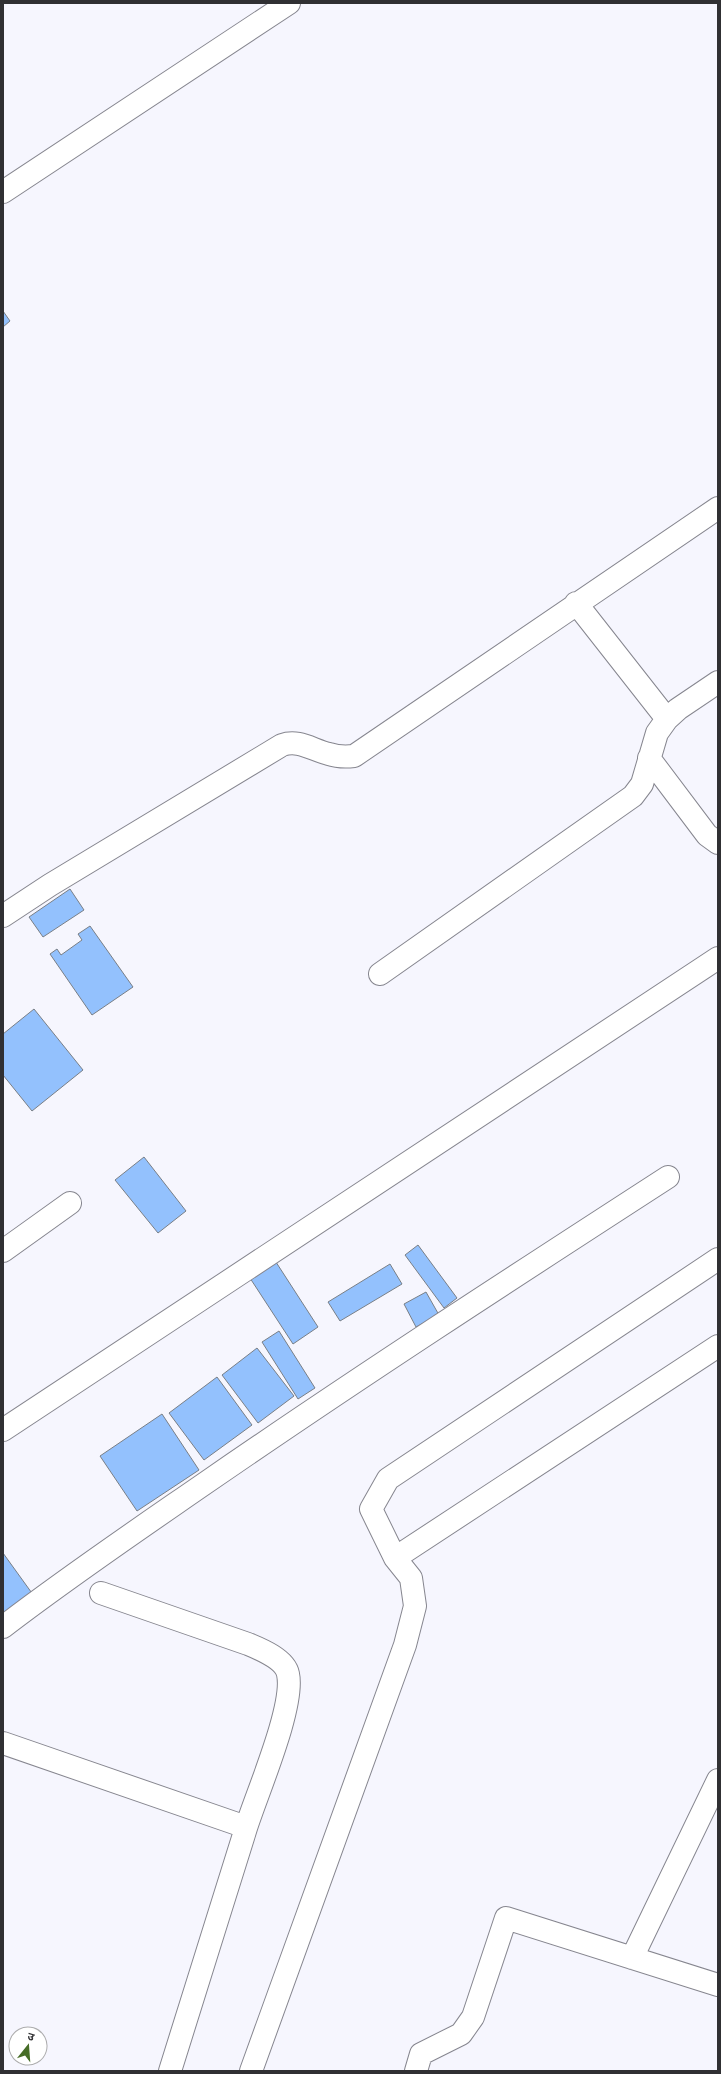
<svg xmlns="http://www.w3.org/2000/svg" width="721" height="2074" font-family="'Roboto Condensed','Noto Sans Devanagari',sans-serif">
<rect width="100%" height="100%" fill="#f6f6fe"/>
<path fill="#93c1fd" stroke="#797f86" d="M 3,311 L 10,321 L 3,327 Z
M 70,889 L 84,910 L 43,937 L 29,917 Z
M 90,926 L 133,987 L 92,1015 L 50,954 L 57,949 L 61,955 L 82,940 L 78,934 Z
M 34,1009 L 83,1070 L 32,1111 L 3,1075 L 3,1034 Z
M 144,1157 L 186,1211 L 158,1233 L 115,1180 Z
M 418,1245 L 457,1298 L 444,1308 L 405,1255 Z
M 274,1259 L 318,1327 L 293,1344 L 248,1275 Z
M 390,1264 L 402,1284 L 340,1321 L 328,1302 Z
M 426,1292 L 439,1315 L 416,1327 L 404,1304 Z
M 279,1331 L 315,1388 L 298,1399 L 262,1342 Z
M 257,1348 L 294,1396 L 258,1423 L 222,1375 Z
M 217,1377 L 252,1425 L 204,1460 L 169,1413 Z
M 162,1414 L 199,1470 L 137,1511 L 100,1456 Z
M 3,1553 L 34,1596 L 3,1615 Z"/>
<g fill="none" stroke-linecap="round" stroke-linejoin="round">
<g stroke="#86868f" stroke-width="24">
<path id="minor" d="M 3,192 L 289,3
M 576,603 L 667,719
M 649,758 L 707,835 L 718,843
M 3,916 L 50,885 L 282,745 C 299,739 312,750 329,754 C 338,757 345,757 354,756 L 718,508
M 380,974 L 633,796 L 642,784 L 657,733 L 667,719 L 678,709 L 718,682
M 3,1251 L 70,1203
M 3,1430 L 718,958
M 395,1558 L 718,1346
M 101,1593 L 248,1644 C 260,1649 285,1659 288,1674 C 295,1706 257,1793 246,1828 C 220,1909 196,1990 170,2071
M 3,1627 C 68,1577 136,1531 204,1484 C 356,1379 512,1278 668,1177
M 3,1743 L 246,1827
M 632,1958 L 718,1780
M 251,2071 L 405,1645 L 415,1606 L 411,1578 L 395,1558 L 371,1509 L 388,1479 L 718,1259
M 416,2071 L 421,2054 L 461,2034 L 473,2017 L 506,1918 L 718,1985"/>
</g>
<use href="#minor" stroke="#fff" stroke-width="22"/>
</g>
<rect width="721" height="2074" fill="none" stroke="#303033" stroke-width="8"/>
<g transform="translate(28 2046) rotate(17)"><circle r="19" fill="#ffffff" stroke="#acacad"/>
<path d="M0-3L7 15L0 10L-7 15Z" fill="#476d27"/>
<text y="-6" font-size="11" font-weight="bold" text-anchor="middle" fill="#303033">उ</text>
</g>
</svg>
